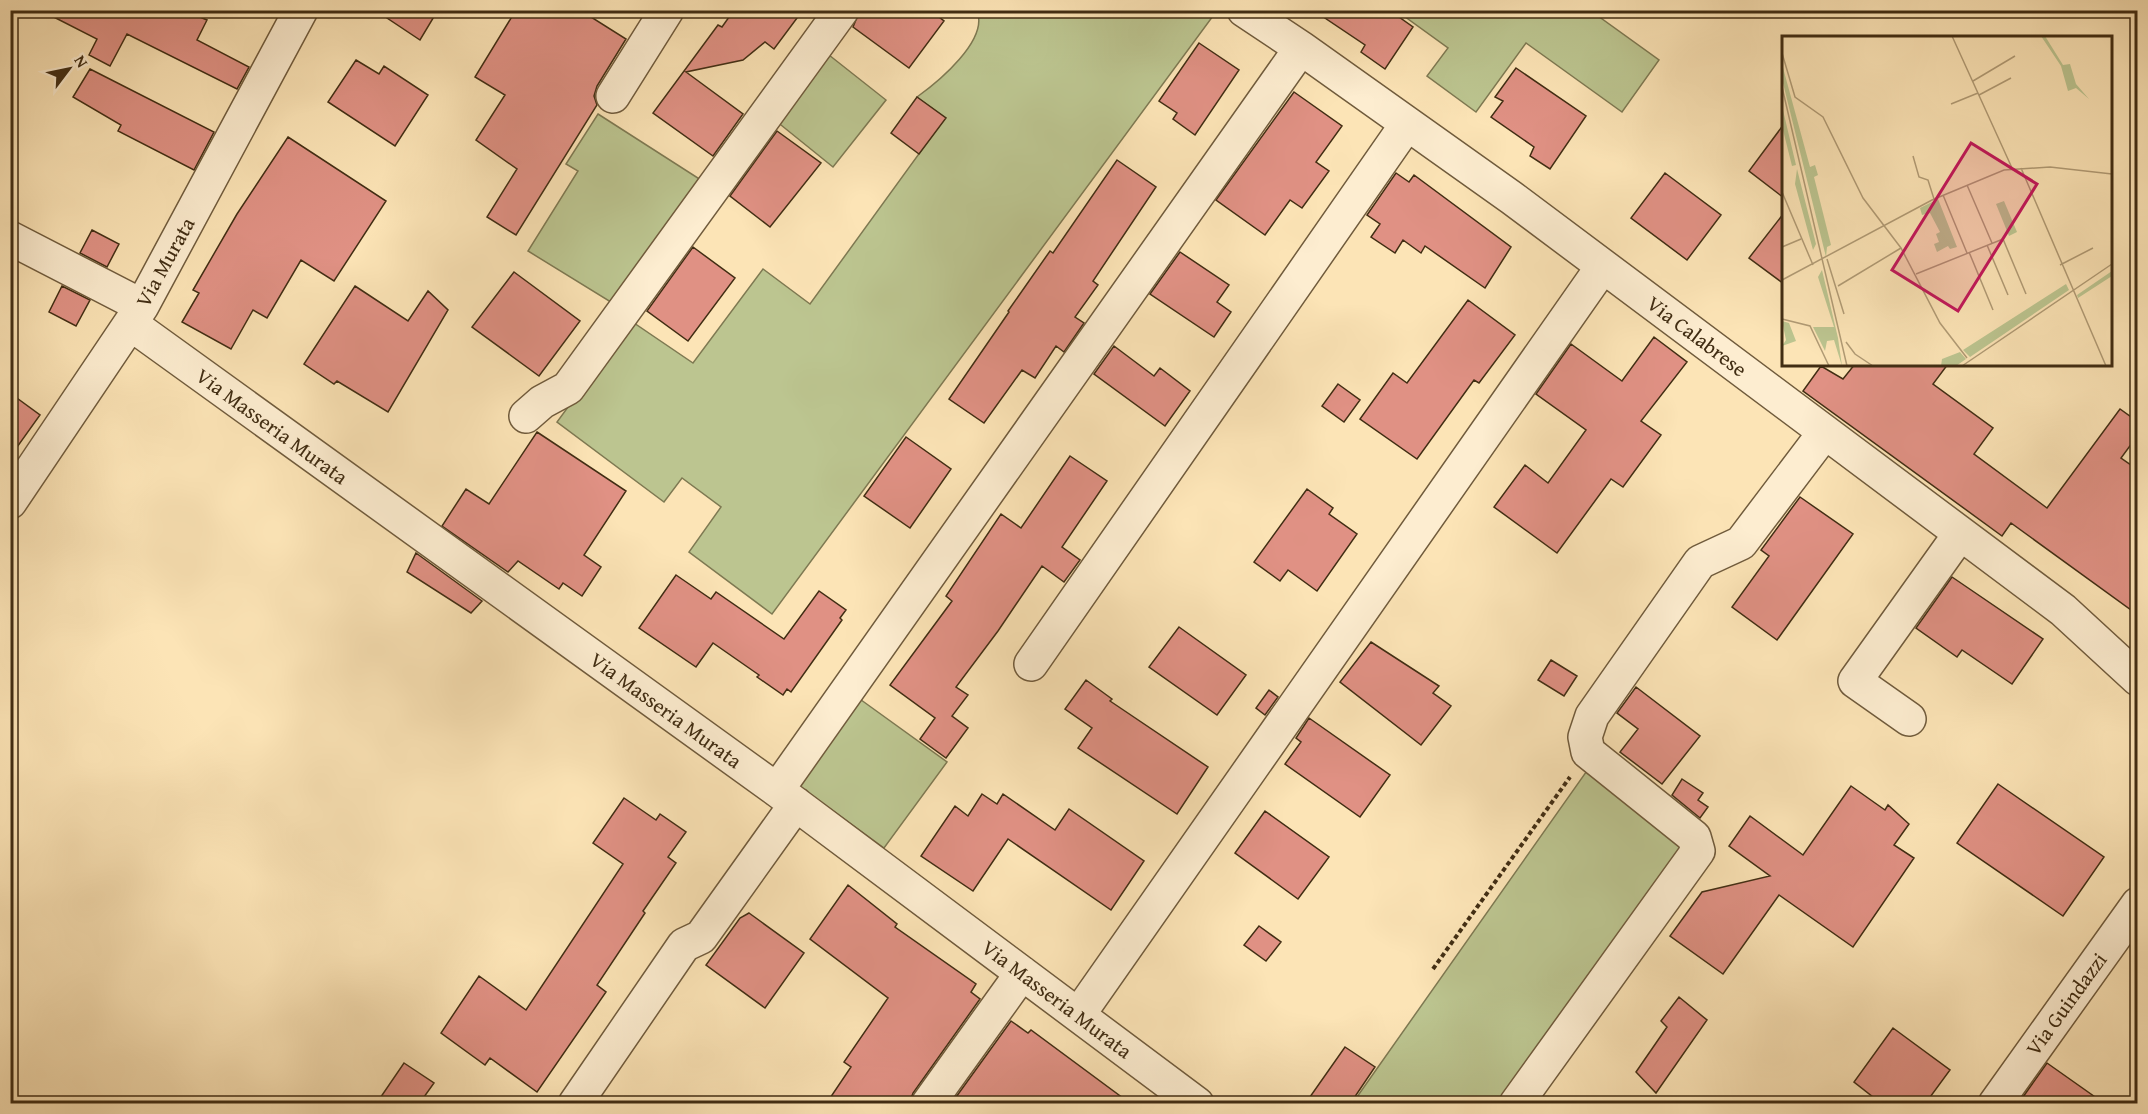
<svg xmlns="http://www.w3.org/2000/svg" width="2148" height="1114" font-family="'Gentium Book Plus',serif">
<rect width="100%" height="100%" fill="#fce4b6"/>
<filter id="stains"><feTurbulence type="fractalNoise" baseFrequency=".00333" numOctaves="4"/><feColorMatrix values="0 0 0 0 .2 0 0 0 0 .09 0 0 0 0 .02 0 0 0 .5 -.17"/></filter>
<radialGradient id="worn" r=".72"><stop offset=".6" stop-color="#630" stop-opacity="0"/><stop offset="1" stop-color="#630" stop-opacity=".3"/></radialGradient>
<path fill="#bcc590" stroke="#7e7952" stroke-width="1.5" d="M 1203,10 L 1213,16 L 772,614 L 689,552 L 721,507 L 682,478 L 664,502 L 557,422 L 631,321 L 693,363 L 763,269 L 810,304 L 945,118 L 917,97 C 938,82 989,40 977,11 Z
M 1397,11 L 1591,11 L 1659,60 L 1622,112 L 1526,43 L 1476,112 L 1427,76 L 1448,48 Z
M 829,55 L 886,100 L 833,167 L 776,121 Z
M 598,114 L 701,180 L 614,304 L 528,251 L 578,171 L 566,164 Z
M 857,697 L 947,762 L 884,848 L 795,783 Z
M 1591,765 L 1689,851 L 1505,1103 L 1352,1104 Z"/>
<path fill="#e09184" stroke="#412d13" stroke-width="1.5" d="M 40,10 L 203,10 L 200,17 L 207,20 L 197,40 L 249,67 L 237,89 L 127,34 L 110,66 L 89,55 L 97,39 Z
M 375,10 L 438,10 L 420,40 Z
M 516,10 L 580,10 L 626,39 L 597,86 L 594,96 L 597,105 L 516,235 L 487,217 L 517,169 L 476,140 L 505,95 L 475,77 Z
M 734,10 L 803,10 L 774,49 L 765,42 L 743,60 L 686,72 L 743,114 L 713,156 L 653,113 L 718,25 L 722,27 Z
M 860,10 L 930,10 L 944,21 L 909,68 L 853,27 Z
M 1313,10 L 1389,10 L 1413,27 L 1385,69 L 1361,52 L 1365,45 Z
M 1199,43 L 1239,70 L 1195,135 L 1173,119 L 1177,113 L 1159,101 Z
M 356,60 L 379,74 L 384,66 L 428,95 L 395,146 L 328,102 Z
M 1516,68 L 1586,116 L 1550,169 L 1530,156 L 1534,147 L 1491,117 L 1503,101 L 1495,97 Z
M 90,69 L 214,132 L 194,170 L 118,131 L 121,125 L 73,97 Z
M 1294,92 L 1342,126 L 1316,162 L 1329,171 L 1302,208 L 1290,200 L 1265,235 L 1216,200 Z
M 917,97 L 946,118 L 919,154 L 891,133 Z
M 1784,124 L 1784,198 L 1749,171 Z
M 777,131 L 821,163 L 770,227 L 730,196 Z
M 288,137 L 386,201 L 334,281 L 301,260 L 267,318 L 253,310 L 231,349 L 182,322 L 199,293 L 193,290 L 237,214 Z
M 1117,160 L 1156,187 L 1093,281 L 1098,285 L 1075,317 L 1084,323 L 1064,352 L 1056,346 L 1035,378 L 1022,370 L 984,423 L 949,399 L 1009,312 L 1008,311 L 1050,251 L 1053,253 Z
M 1396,173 L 1409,182 L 1414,175 L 1511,247 L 1485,288 L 1425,246 L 1421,253 L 1403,240 L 1395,253 L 1371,237 L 1380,224 L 1367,215 Z
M 1665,173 L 1721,215 L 1687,260 L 1631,218 Z
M 1784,213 L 1784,284 L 1749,258 Z
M 92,230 L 119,244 L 107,267 L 80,253 Z
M 693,247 L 735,278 L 688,341 L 647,311 Z
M 1180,252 L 1229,285 L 1217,302 L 1231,312 L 1214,337 L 1150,294 Z
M 514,272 L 580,321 L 539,376 L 472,327 Z
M 62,286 L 90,300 L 76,326 L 49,312 Z
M 355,286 L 408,321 L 428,291 L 448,310 L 388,412 L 337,381 L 334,384 L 304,364 Z
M 1468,300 L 1515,335 L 1479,383 L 1474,380 L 1417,459 L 1360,419 L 1393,373 L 1407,383 Z
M 1654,337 L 1687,362 L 1641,421 L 1661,435 L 1623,487 L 1611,479 L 1557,553 L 1494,507 L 1525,465 L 1548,483 L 1586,430 L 1536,394 L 1571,344 L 1622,381 Z
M 1114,346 L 1154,376 L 1160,368 L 1190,391 L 1165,426 L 1094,374 Z
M 1855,364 L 1948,364 L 1933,384 L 1993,428 L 1974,454 L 2047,508 L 2120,409 L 2138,422 L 2138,435 L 2121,458 L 2138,470 L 2138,615 L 2011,523 L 2002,536 L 1803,391 L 1821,366 L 1843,379 Z
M 1338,384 L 1360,400 L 1344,422 L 1322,406 Z
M 10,393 L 40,415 L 10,457 Z
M 537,432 L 626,491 L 584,555 L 601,567 L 582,596 L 563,583 L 559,589 L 518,561 L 508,572 L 442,526 L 466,489 L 489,504 Z
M 906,437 L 951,469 L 910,528 L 864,496 Z
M 1070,456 L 1107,481 L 1062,547 L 1080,560 L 1064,582 L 1042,566 L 998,631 L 956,687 L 968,695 L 952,716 L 968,728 L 946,758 L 920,739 L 935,718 L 890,685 L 952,601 L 946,596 L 1001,514 L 1021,528 Z
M 1307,489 L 1333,508 L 1329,514 L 1357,534 L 1317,591 L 1288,570 L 1280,581 L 1254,562 Z
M 1800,497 L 1853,534 L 1777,640 L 1732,607 L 1769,556 L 1761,550 Z
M 416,553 L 482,601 L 471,613 L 407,572 Z
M 676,575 L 711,599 L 716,592 L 784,639 L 819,591 L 846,610 L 840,618 L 842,620 L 791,692 L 787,689 L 783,695 L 757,677 L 759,675 L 713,643 L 696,667 L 639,628 Z
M 1952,577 L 2043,639 L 2012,684 L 1962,650 L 1957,657 L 1916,628 Z
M 1179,627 L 1246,675 L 1217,715 L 1149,667 Z
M 1371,642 L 1439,686 L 1433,693 L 1451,706 L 1421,745 L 1340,682 Z
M 1551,660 L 1577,676 L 1564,696 L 1538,680 Z
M 1086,680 L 1112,699 L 1110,701 L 1208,767 L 1177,814 L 1078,748 L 1092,728 L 1065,709 Z
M 1636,687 L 1700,736 L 1662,784 L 1620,752 L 1638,729 L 1617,713 Z
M 1269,690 L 1278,697 L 1265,715 L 1256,708 Z
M 1309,718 L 1390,775 L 1360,817 L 1285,764 L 1301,742 L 1296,738 Z
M 1682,779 L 1703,793 L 1698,800 L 1708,807 L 1700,818 L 1672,795 Z
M 1998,784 L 2104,857 L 2063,916 L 1957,843 Z
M 1851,786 L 1885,810 L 1888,805 L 1909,824 L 1894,845 L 1914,858 L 1853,947 L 1779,895 L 1723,974 L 1670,936 L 1702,892 L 1770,876 L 1729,846 L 1750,816 L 1803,855 Z
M 982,794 L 997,804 L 1003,794 L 1055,830 L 1069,809 L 1144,861 L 1111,910 L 1008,839 L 973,891 L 921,856 L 955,806 L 968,816 Z
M 624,798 L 656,820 L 660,814 L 686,832 L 668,857 L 676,863 L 643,911 L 645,913 L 597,985 L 606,992 L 537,1092 L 490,1058 L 485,1065 L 441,1033 L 479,976 L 526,1010 L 623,864 L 593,843 Z
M 1265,811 L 1329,857 L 1298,899 L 1235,853 Z
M 848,885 L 897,924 L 895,927 L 976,984 L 971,992 L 980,999 L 913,1093 L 909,1104 L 826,1104 L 851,1067 L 844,1062 L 888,998 L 810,939 Z
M 749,913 L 804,953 L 765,1008 L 706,965 L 740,918 Z
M 1259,926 L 1281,942 L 1266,961 L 1244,945 Z
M 1679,997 L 1707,1020 L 1656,1093 L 1636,1072 L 1667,1027 L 1661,1021 Z
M 1011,1021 L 1028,1033 L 1031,1030 L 1131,1104 L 951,1104 Z
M 1893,1028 L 1950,1070 L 1925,1104 L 1882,1104 L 1854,1082 Z
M 1345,1047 L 1375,1067 L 1350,1104 L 1305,1104 Z
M 404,1063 L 434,1083 L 419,1104 L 376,1104 Z
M 2047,1063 L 2105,1104 L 2018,1104 Z"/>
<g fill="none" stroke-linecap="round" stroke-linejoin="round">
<g stroke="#705b3c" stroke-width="36">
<path id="minor" d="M 1244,10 L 1301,48 L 1512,198 L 2063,610 L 2138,679
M 613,96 L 667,10
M 10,238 L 142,306
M 131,324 L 777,790 L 1197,1104
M 526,416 L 542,402 L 568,388 L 842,10
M 10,502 L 142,306 L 301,10
M 1031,664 L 1407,124
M 1909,719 L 1855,681 L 1960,534
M 777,790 L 1301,48
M 1079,1014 L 1603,266
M 575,1104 L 684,945 L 701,937 L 796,804
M 928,1104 L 1022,973
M 1516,1104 L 1698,851 L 1694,837 L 1588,752 L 1585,737 L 1592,716 L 1700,562 L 1741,543 L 1825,432
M 1995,1104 L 2138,904"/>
</g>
<path stroke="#412d13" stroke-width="4" stroke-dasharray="4.5 3" stroke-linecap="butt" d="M 1433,969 L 1570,777"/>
<use href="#minor" stroke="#fdedd0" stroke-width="33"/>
</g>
<g text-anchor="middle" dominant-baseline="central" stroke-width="5" stroke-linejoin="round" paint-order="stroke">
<g font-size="21" fill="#412d13" stroke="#fdedd0">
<text transform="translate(165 262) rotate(-61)">Via Murata</text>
<text transform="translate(1697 336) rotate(37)">Via Calabrese</text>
<text transform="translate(272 426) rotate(36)">Via Masseria Murata</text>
<text transform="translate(666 710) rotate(36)">Via Masseria Murata</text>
<text transform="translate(1057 999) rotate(37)">Via Masseria Murata</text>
<text transform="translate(2066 1004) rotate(-54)">Via Guindazzi</text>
</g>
</g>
<g transform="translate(1782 36)">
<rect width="330" height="330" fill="#fce4b6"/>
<path d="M 259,0 L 263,0 L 281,29 L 288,28 L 294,48 L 307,63 L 294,52 L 286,55 L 279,30 ZM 0,28 L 28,131 L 33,129 L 36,139 L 32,141 L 49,209 L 45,211 L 44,221 L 0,43 ZM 0,70 L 14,129 L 10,130 L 0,90 ZM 15,133 L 34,208 L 31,214 L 13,148 ZM 156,163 L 175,211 L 168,213 L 166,210 L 155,216 L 152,208 L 157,206 L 154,198 L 158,196 L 148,177 L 140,179 L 138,172 ZM 222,165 L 235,196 L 227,200 L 214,168 ZM 40,234 L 56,302 L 60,330 L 52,304 L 45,305 L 43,315 L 31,291 L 52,291 L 36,241 ZM 330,235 L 330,240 L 296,262 L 295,259 ZM 284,248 L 287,254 L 188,321 L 181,314 ZM 0,285 L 7,287 L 14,305 L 0,310 L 4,304 ZM 178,316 L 184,323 L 174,330 L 159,330 L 160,323 Z" fill="#bcc590"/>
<path fill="none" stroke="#b19b75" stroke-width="1.5" d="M 170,0 L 230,132M 0,17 L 13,61 L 41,81 L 81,162 L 119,212 L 158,287 L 185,322M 191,45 L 233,20M 0,51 L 65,330M 197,59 L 229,42M 169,68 L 196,57M 131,120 L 137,141 L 146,144 L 152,163M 239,132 L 324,330M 185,149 L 210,207M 0,156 L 31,229M 161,159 L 185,217M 205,209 L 226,259M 0,211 L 19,203M 187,216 L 211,274M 45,223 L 62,278M 278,229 L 311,212M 134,238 L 221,203 L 244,258M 0,244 L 150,164 L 222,134 L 268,131 L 330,138M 56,250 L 119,212M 0,283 L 28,290 L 47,330M 64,306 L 73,318 L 91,330M 180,330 L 330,228"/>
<path fill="#c2185b" fill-opacity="0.15" stroke="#c2185b" stroke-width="3" d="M 189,107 L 255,148 L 176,275 L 110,234 Z"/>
<rect width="330" height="330" fill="none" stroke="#412d13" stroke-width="3"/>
</g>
<rect width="2148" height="1114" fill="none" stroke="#fce4b6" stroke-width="36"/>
<rect x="12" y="12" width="2124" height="1090" fill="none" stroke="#412d13" stroke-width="3"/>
<rect x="18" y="18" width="2112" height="1078" fill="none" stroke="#412d13" stroke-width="1.5"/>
<g transform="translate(69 69) rotate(58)" stroke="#fdedd0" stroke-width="4.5" paint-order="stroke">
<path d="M0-4.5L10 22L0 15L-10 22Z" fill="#412d13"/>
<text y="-9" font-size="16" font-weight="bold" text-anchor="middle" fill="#412d13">N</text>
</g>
<rect width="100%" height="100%" filter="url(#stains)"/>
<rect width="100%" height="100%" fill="url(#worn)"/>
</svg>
